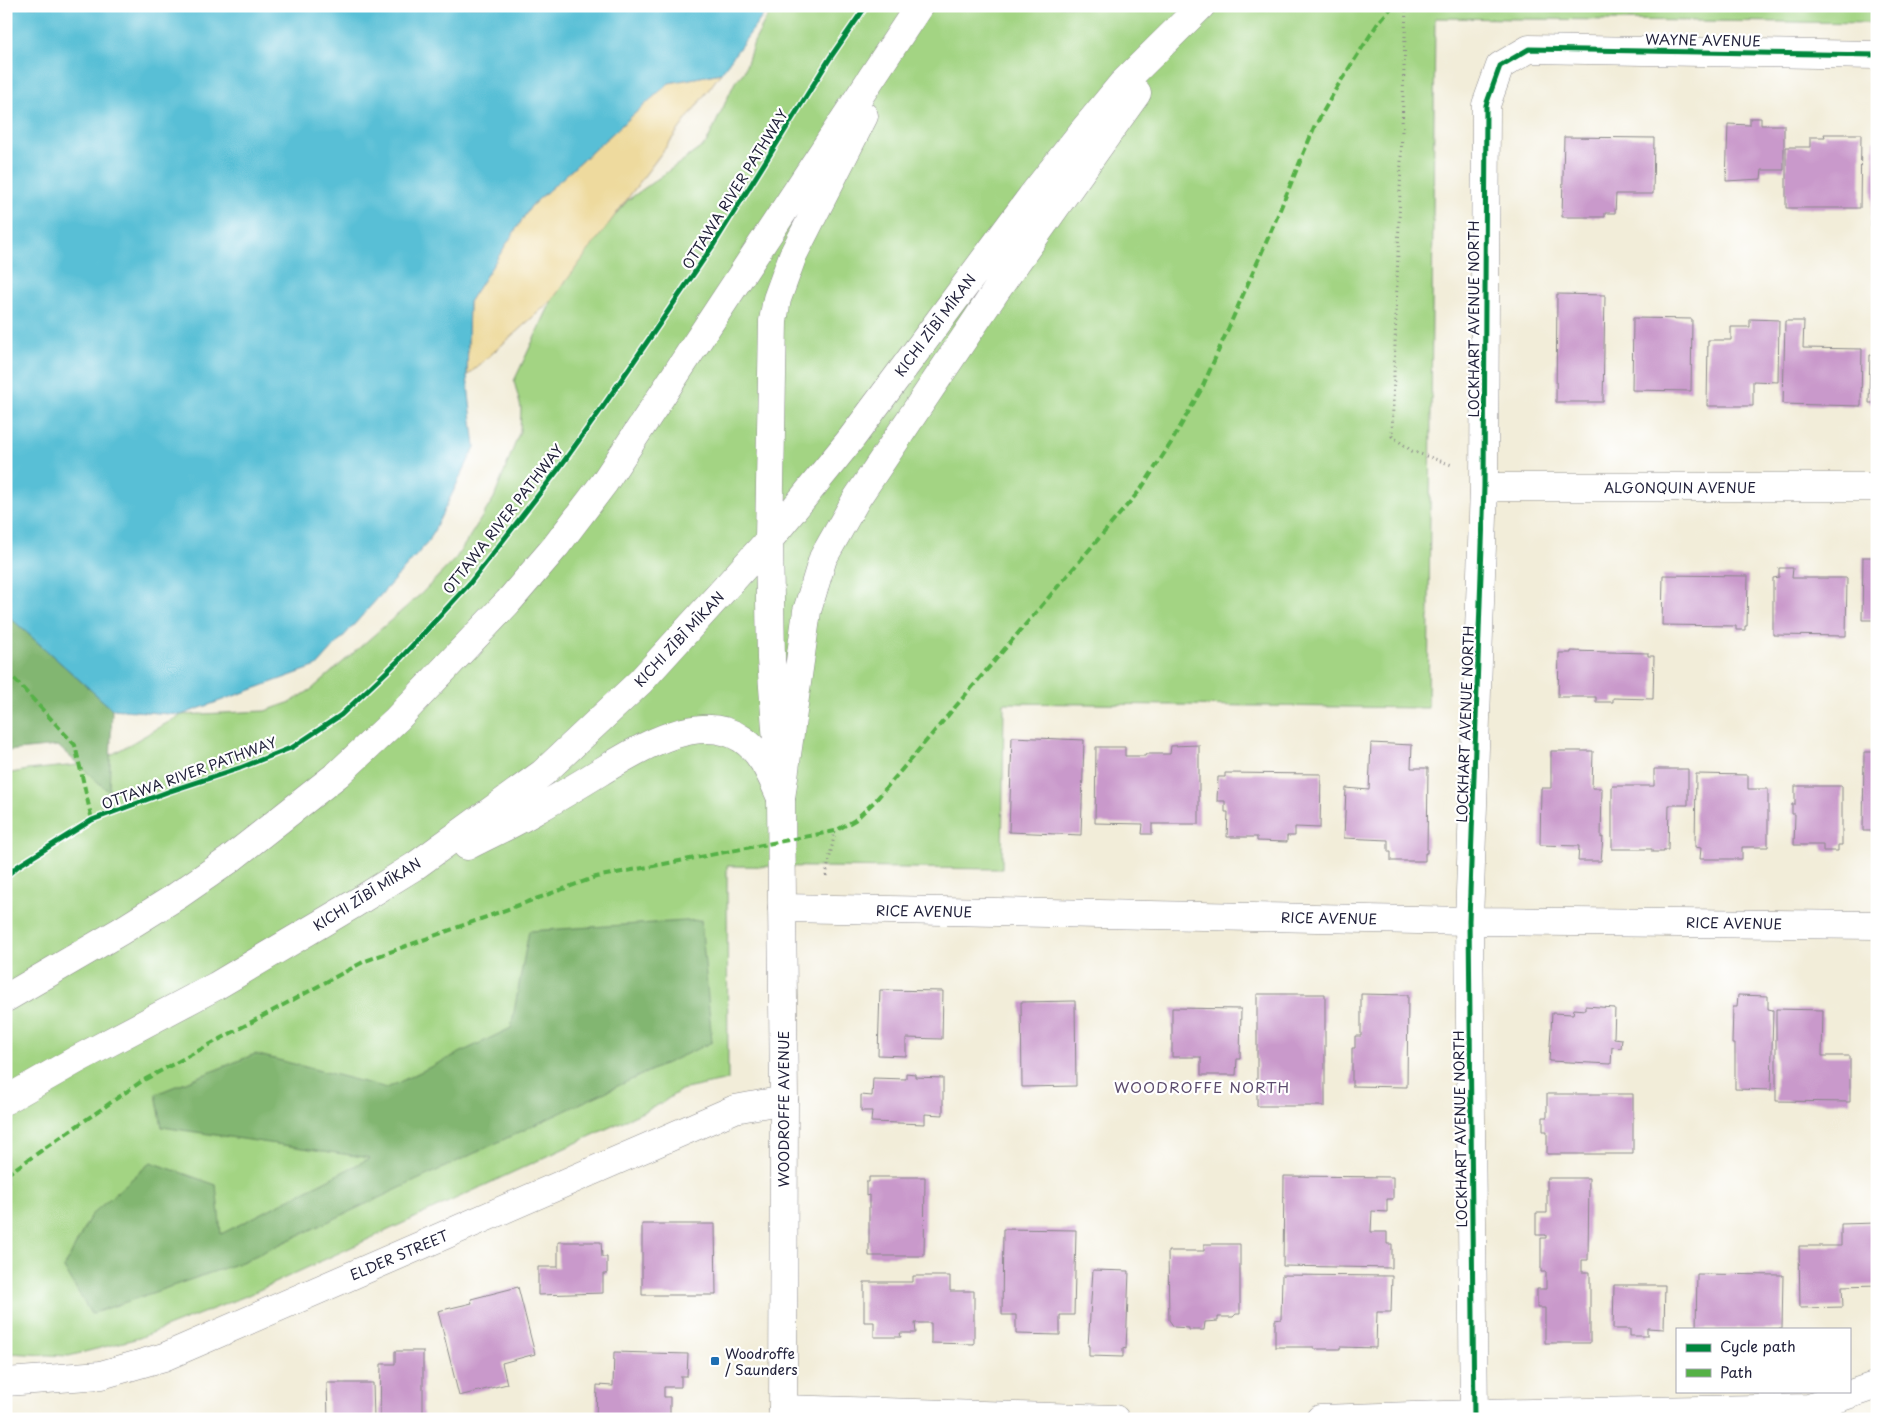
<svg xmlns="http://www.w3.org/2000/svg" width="1883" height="1425" font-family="'Playpen Sans',sans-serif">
<rect width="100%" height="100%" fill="#fff"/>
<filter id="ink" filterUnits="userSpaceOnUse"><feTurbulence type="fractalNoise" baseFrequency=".02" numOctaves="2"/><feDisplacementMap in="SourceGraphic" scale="10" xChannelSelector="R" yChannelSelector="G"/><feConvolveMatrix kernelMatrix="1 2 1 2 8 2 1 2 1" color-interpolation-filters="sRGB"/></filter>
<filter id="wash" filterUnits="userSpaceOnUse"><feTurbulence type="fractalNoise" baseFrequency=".0096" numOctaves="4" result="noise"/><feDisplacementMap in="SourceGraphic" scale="20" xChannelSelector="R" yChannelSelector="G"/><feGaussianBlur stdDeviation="1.12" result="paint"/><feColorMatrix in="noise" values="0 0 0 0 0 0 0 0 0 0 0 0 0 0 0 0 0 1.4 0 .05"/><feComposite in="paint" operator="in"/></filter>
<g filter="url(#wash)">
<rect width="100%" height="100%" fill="#f2edd9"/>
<path fill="#a3d483" stroke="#627b5f" d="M 773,6 L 1877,6 L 1877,23 L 1435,18 L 1428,708 L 1004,703 L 1002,869 L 727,866 L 728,1080 L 681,1090 L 660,1104 L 246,1296 L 139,1338 L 69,1356 L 6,1353 L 6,774 L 28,770 L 97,763 L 181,715 L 265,711 L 291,702 L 312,689 L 421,594 L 456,558 L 494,498 L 520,431 L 521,408 L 514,381 L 563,277 L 628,200 L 706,144 L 735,82 L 744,72 L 754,42 Z"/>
<path fill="#82b671" stroke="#526c56" d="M 6,614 L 112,709 L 109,792 L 58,746 L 6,751 Z
M 701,920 L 712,1042 L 242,1262 L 91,1314 L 64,1268 L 91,1215 L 151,1162 L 216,1185 L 221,1234 L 370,1158 L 162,1127 L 156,1094 L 255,1054 L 387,1088 L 511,1028 L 529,931 Z"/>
<path fill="#eeda9e" stroke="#887e6c" d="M 721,73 L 552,300 L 467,376 L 469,302 L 531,206 L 669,83 Z"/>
<path fill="#59bfd6" stroke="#3e7088" d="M 6,6 L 770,6 L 721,73 L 669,83 L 531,206 L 469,302 L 467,376 L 475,447 L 429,541 L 317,666 L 181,715 L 112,709 L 6,614 Z"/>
<g id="blocks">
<path fill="#c999cb" d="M 1750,118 L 1761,118 L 1761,125 L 1784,125 L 1784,170 L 1762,170 L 1761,179 L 1726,181 L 1728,124 L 1750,125 Z
M 1824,134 L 1861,134 L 1860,208 L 1786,208 L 1786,147 L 1810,147 L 1810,137 L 1825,137 Z
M 1564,137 L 1654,138 L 1653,194 L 1616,194 L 1615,213 L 1605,213 L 1605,217 L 1562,217 Z
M 1874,140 L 1877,141 L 1877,226 L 1871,226 Z
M 1557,294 L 1605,295 L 1603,402 L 1556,402 Z
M 1633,318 L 1692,319 L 1691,391 L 1632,390 Z
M 1750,319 L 1779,320 L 1778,382 L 1753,381 L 1753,406 L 1707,406 L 1708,340 L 1731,340 L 1731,327 L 1750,327 Z
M 1785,321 L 1804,321 L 1803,348 L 1862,349 L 1861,406 L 1783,404 Z
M 1870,355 L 1877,355 L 1877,403 L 1869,403 Z
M 1863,557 L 1877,557 L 1877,620 L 1862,620 Z
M 1779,568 L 1793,568 L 1792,578 L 1847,578 L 1846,636 L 1773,635 L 1773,578 L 1779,577 Z
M 1663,575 L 1748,576 L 1747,626 L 1745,626 L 1745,630 L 1736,630 L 1736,626 L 1662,625 Z
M 1571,651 L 1648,653 L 1648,656 L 1654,656 L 1653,699 L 1613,698 L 1613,702 L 1596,702 L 1596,697 L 1558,697 L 1559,653 L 1571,653 Z
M 1012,737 L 1084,740 L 1081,835 L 1009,832 Z
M 1371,743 L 1412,745 L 1411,768 L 1428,768 L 1427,853 L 1425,853 L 1425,861 L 1391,861 L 1391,852 L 1388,852 L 1388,840 L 1344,838 L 1346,788 L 1369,790 Z
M 1199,745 L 1199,824 L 1152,824 L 1152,834 L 1142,834 L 1143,824 L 1095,823 L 1096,747 L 1125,747 L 1125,756 L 1145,756 L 1146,754 L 1170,754 L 1171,746 Z
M 1551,751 L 1593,751 L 1592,788 L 1602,788 L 1601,838 L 1603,837 L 1601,861 L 1578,861 L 1579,846 L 1540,845 L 1541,788 L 1551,788 Z
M 1864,752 L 1877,752 L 1877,831 L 1863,831 Z
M 1654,769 L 1688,769 L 1688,805 L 1669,805 L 1668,850 L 1664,850 L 1664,852 L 1652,852 L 1652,849 L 1612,849 L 1612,786 L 1654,786 Z
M 1225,773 L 1321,774 L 1320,828 L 1295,827 L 1295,836 L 1287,836 L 1287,842 L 1257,841 L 1257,837 L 1227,837 L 1228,812 L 1225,812 L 1225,801 L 1217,801 L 1218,777 L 1225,777 Z
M 1696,774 L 1748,775 L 1748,789 L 1768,789 L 1768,847 L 1742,847 L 1742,859 L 1700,859 L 1701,848 L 1695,847 Z
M 1795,786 L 1842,786 L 1842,845 L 1838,845 L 1838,851 L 1823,851 L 1823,845 L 1794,845 L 1795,814 L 1792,814 L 1792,804 L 1795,804 Z
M 880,990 L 943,991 L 942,1039 L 906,1038 L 906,1056 L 878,1055 Z
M 1257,994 L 1325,994 L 1325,1106 L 1257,1106 Z
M 1361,994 L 1408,995 L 1407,1087 L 1352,1086 L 1352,1048 L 1355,1048 L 1355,1036 L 1361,1036 Z
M 1738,995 L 1768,996 L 1768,1009 L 1773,1010 L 1771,1090 L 1735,1089 L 1735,1044 L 1732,1044 L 1733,1007 L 1737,1007 Z
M 1075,1001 L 1076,1086 L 1022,1087 L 1021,1002 Z
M 1585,1006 L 1615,1008 L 1614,1038 L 1622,1039 L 1621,1048 L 1612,1047 L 1611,1064 L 1549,1061 L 1552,1013 L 1573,1014 L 1574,1009 L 1585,1010 Z
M 1172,1008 L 1241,1009 L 1240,1059 L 1237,1059 L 1236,1075 L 1201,1075 L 1201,1057 L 1172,1057 Z
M 1776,1009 L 1823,1010 L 1822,1056 L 1850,1056 L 1850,1102 L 1776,1101 Z
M 906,1073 L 915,1074 L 915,1077 L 943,1078 L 943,1115 L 925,1114 L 925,1124 L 871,1122 L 872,1111 L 861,1111 L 861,1095 L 872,1096 L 873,1078 L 906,1079 Z
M 1547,1094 L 1633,1094 L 1633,1154 L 1547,1154 L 1547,1131 L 1543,1131 L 1543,1117 L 1547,1117 Z
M 1284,1176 L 1393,1177 L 1393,1199 L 1387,1199 L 1387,1212 L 1372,1211 L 1371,1232 L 1387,1232 L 1387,1244 L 1392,1244 L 1392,1268 L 1283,1266 Z
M 869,1177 L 925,1177 L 924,1256 L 869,1256 L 869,1195 L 866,1196 L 866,1182 L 869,1182 Z
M 1547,1178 L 1589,1178 L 1588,1260 L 1582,1260 L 1582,1272 L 1590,1272 L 1590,1343 L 1545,1343 L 1545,1308 L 1537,1308 L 1537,1289 L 1546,1289 L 1546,1272 L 1541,1272 L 1541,1238 L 1546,1238 L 1546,1235 L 1536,1235 L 1536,1213 L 1547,1213 Z
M 1877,1223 L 1877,1285 L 1842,1286 L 1843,1307 L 1800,1308 L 1799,1246 L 1841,1246 L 1841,1224 Z
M 642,1224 L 715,1224 L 716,1295 L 642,1295 Z
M 1003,1229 L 1076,1230 L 1074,1315 L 1060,1315 L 1060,1335 L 1016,1334 L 1016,1315 L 1002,1315 Z
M 558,1242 L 601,1242 L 602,1257 L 607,1257 L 607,1274 L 603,1274 L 603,1293 L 538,1295 L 538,1267 L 558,1267 Z
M 1204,1244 L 1240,1244 L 1240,1314 L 1236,1314 L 1233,1317 L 1218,1317 L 1218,1321 L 1205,1322 L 1204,1330 L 1189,1330 L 1189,1328 L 1174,1327 L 1169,1320 L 1168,1251 L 1204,1251 Z
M 1093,1270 L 1129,1271 L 1126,1349 L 1123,1348 L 1123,1357 L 1089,1356 L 1089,1346 L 1088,1346 Z
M 1697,1274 L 1783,1275 L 1782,1329 L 1696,1329 Z
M 1282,1275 L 1392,1276 L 1391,1312 L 1377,1312 L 1376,1348 L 1340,1347 L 1340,1349 L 1314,1349 L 1314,1347 L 1275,1347 L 1275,1320 L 1281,1319 Z
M 913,1276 L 950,1276 L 950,1291 L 974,1291 L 974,1344 L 931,1343 L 931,1323 L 915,1323 L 916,1333 L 900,1333 L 901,1337 L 874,1337 L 874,1322 L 864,1322 L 864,1282 L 913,1282 Z
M 1614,1285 L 1665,1285 L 1664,1329 L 1647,1328 L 1647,1336 L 1630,1336 L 1630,1329 L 1613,1329 Z
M 518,1287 L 535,1354 L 502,1363 L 507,1384 L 459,1396 L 438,1311 L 472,1303 L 471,1299 Z
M 395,1351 L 423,1351 L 423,1419 L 380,1419 L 381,1364 L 395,1364 Z
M 614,1352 L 688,1354 L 687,1376 L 681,1376 L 681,1387 L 664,1387 L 664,1397 L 670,1397 L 670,1419 L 596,1418 L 597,1385 L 613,1386 Z
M 327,1383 L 373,1383 L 374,1419 L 328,1419 Z"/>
</g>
</g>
<g filter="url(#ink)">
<use href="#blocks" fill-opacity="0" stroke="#8a888a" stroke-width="1"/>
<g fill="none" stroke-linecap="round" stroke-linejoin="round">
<g stroke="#8a888a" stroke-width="29">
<path id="minor" d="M 1484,487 L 1877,487
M 782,908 L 1469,921 L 1877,925
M 6,1382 L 101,1375 L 164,1357 L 735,1109 L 784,1100
M 783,1409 L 1115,1419
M 1320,1419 L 1474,1414 L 1809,1408 L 1877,1385
M 1474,1419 L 1469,921 L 1484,487 L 1486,105 L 1500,66 L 1529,49 L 1877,55"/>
</g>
<g stroke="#8a888a" stroke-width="29">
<path id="major" d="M 781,798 L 784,1100 L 783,1419"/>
</g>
<g stroke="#8a888a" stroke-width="29">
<path id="highway" d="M 777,742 L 771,659 L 769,540 L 773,321 L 777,299 L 793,255 L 864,116
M 781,798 L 807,611 L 823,558 L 857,498 L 998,288 L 1137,93
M 467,846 C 490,834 515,823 538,809 C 559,797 579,785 600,772 C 637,750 699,710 742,739 C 763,753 771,776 781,798
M 6,998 L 121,931 L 177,896 L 229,860 L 338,774 L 397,719 L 508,602 L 556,546 L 604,483 L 919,6
M 6,1100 L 76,1060 L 216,986 L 354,904 L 415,866 L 543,773 L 640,682 L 769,540 L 851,439 L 1031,197 L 1083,131 L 1122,84 L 1201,6"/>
</g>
<path stroke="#8a888a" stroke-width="3" stroke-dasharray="1 4" stroke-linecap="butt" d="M 1406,6 L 1392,436 L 1412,451 L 1452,465
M 826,876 L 835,831"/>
<use href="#minor" stroke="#fff" stroke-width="28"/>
<use href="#major" stroke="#fff" stroke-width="28"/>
<use href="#highway" stroke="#fff" stroke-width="28"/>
<path stroke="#55b146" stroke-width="4" stroke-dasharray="8 4" stroke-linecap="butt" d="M 6,670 L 75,745 L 92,820
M 6,1175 L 142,1081 L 365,961 L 596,877 L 835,831 L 855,820 L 875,801 L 1141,489 L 1171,443 L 1202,388 L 1272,229 L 1314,128 L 1337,87 L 1378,23 L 1393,6"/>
<g stroke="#fff" stroke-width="8">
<path id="cycleway" d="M 6,876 L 18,866 L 92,820 L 170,791 L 240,768 L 293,747 L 341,715 L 399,660 L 470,583 L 557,471 L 602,408 L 714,244 L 830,58 L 866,6
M 1474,1419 L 1469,921 L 1484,487 L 1486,105 L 1500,66 L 1529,49 L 1877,55"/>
</g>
<use href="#cycleway" stroke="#00873e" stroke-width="5"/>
</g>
</g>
<rect fill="#1f6fb2" stroke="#fff" stroke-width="2" x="710" y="1356" width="10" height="10" rx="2.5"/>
<g text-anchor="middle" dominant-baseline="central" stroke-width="4.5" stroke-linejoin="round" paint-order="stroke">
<g font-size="14" fill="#22223b" stroke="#fff">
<text transform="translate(1703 40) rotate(1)">WAYNE AVENUE</text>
<text transform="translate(735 189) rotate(-58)">OTTAWA RIVER PATHWAY</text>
<text transform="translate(1473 319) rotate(-90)">LOCKHART AVENUE NORTH</text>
<text transform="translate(935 325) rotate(-53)">KICHI ZĪBĪ MĪKAN</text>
<text x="1680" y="487">ALGONQUIN AVENUE</text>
<text transform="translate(503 519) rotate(-52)">OTTAWA RIVER PATHWAY</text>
<text transform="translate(679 639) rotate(-47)">KICHI ZĪBĪ MĪKAN</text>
<text transform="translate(1465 724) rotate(-88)">LOCKHART AVENUE NORTH</text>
<text transform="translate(189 773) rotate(-20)">OTTAWA RIVER PATHWAY</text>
<text transform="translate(367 894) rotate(-32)">KICHI ZĪBĪ MĪKAN</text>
<text transform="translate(924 911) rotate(1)">RICE AVENUE</text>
<text transform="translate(1329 918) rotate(1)">RICE AVENUE</text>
<text transform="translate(1734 923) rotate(1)">RICE AVENUE</text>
<text transform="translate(783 1109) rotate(-90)">WOODROFFE AVENUE</text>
<text transform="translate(1460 1129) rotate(-91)">LOCKHART AVENUE NORTH</text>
<text transform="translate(399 1255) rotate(-23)">ELDER STREET</text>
</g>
<g font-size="14" fill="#22223b" stroke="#fff" text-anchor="start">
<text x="725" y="1353">Woodroffe<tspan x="725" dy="16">/ Saunders</tspan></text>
</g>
<g font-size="15" letter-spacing="1" fill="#5c4c6d" stroke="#fff">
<text x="1202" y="1086">WOODROFFE NORTH</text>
</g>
</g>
<rect width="1883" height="1425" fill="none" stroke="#fff" stroke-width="25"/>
<rect x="1676" y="1328" width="175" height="65" fill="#ffffff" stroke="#a7a7b1"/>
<rect x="1686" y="1344" width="25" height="8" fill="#00873e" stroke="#a7a7b1"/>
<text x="1720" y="1352" font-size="15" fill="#22223b">Cycle path</text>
<rect x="1686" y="1369" width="25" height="8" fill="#55b146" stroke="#a7a7b1"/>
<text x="1720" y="1378" font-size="15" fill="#22223b">Path</text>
</svg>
